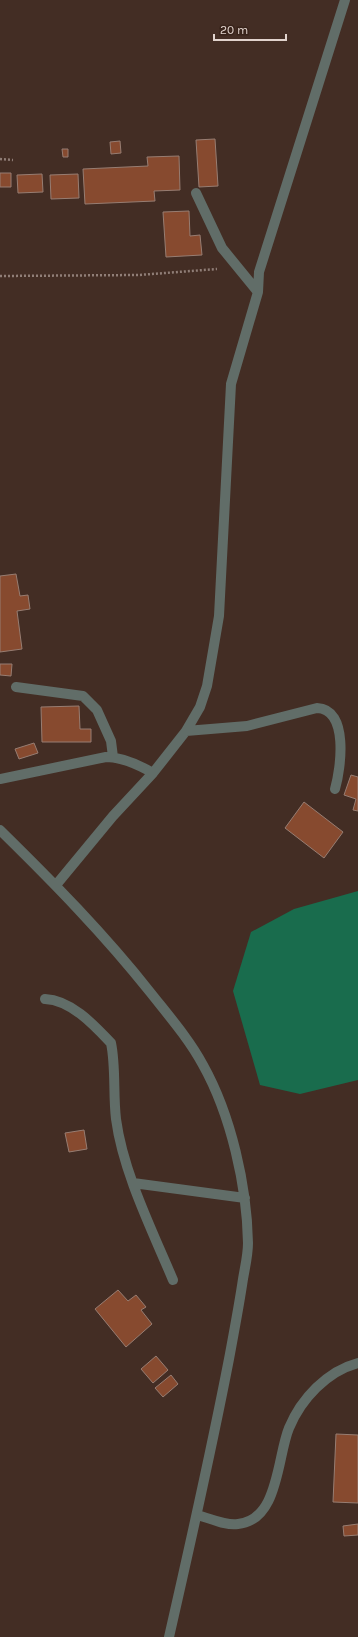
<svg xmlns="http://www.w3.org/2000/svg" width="358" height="1637" font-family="Karla,sans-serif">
<rect width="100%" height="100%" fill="#432d24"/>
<path fill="#196c4d" d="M 358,891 L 358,1080 L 300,1094 L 260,1085 L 233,991 L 251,932 L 294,909 Z"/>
<path fill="#874a2f" stroke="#977d72" d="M 215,139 L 218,186 L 199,187 L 196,140 Z
M 120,141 L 121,153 L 111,154 L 110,142 Z
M 62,149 L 68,149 L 68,157 L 63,157 Z
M 179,156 L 180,190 L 154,191 L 155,201 L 85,204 L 83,169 L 148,166 L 147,157 Z
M 0,173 L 11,173 L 11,187 L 0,187 Z
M 42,174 L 43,192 L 18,193 L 17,175 Z
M 78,174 L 79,198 L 51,199 L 50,175 Z
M 189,211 L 190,236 L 200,235 L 202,255 L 166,257 L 163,212 Z
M 16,574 L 20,596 L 28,595 L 30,609 L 17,611 L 22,649 L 0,652 L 0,576 Z
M 0,664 L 12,664 L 11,676 L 0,675 Z
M 79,706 L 80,729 L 91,729 L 91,742 L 42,742 L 41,707 Z
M 34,743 L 38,753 L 19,759 L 15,749 Z
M 351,775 L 358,777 L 358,811 L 353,810 L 356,799 L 344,795 Z
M 304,802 L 343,832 L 324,858 L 285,828 Z
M 84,1130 L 87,1149 L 69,1152 L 65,1133 Z
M 118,1290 L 128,1301 L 136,1295 L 146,1307 L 141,1310 L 152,1324 L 126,1347 L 95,1309 Z
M 156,1356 L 168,1370 L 153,1383 L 141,1369 Z
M 171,1375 L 178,1384 L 163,1397 L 155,1388 Z
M 336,1434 L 358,1435 L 358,1503 L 333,1502 Z
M 358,1524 L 358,1535 L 344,1536 L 343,1526 Z"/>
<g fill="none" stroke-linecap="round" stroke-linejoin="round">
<path stroke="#907e77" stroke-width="2.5" stroke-dasharray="2 2" stroke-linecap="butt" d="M 0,159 L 13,160
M 0,276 L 139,275 L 217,269"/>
<path stroke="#616d68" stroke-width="10" d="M 196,193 L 222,248 L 258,292
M 16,687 L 83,696 L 97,710 L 111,741 L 113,757
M 186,731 L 247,726 L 317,708 C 349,709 341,768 335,789
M 0,779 L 106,757 C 123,757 139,765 153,773
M 0,830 C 53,882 104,934 150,992 C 169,1016 189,1039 203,1065 C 231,1115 247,1186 248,1243 C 248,1255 245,1267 243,1279 C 239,1306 234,1332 229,1359 C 211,1452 190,1545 169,1637
M 56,885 L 113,816 L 153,773 L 186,731 L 200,707 L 207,686 L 219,616 L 231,384 L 258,292 L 259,272 L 345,0
M 45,999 C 71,1000 94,1025 111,1043 C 116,1067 113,1094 116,1119 C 123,1172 152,1230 173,1280
M 133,1183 L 245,1198
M 197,1515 C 210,1518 225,1526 238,1524 C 279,1520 277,1457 289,1428 C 301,1399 327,1371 358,1363"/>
</g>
<path d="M214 34v6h72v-6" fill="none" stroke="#e1d3cd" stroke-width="2"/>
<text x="220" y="34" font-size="12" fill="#e1d3cd" stroke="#38231a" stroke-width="3" paint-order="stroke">20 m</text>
</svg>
